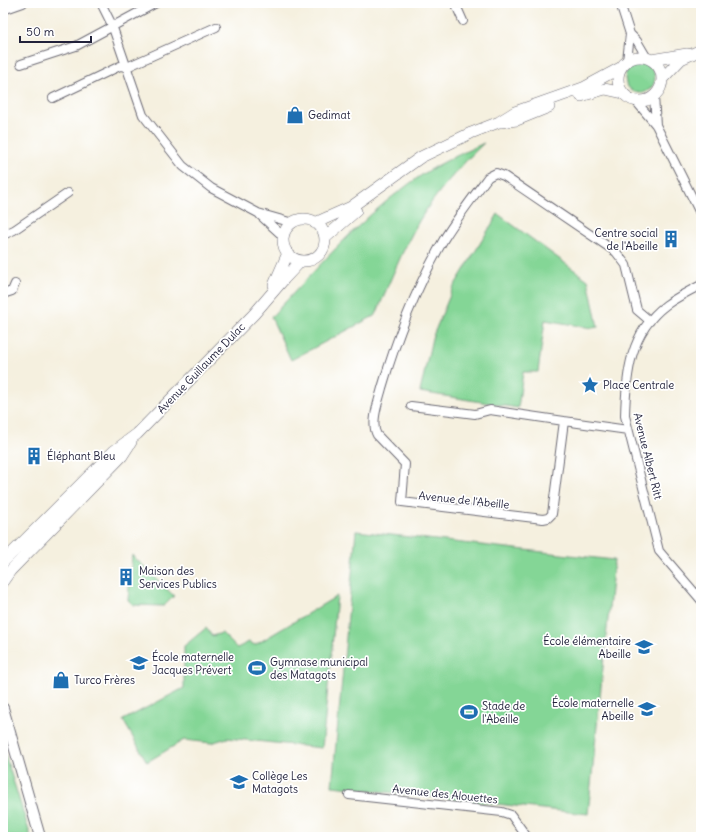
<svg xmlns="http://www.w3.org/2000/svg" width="704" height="840" font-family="Delius,sans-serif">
<rect width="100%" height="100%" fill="#fff"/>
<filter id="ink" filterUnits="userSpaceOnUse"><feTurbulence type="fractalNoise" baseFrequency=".025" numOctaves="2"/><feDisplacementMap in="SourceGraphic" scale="8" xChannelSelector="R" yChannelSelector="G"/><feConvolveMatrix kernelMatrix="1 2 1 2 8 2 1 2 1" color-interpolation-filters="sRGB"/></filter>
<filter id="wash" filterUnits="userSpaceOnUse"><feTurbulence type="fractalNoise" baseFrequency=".012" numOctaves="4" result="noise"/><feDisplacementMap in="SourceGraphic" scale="16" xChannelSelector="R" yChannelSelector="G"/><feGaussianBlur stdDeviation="0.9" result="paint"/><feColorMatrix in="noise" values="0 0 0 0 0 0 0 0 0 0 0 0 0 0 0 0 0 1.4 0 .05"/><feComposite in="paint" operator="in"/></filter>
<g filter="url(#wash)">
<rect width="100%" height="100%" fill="#f5f0df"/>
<path fill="#84d696" stroke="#537c68" d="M625 78a15 15 0 1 1 30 0a15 15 0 1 1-30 0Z
M 484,143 C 461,165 435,194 419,221 C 402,251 389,283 376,315 L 291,360 L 271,317 C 315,271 357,221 409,184 C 431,167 458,155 484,143 Z
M 498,214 L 588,280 L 598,327 L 592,328 L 545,320 L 538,372 L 523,372 L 518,408 L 420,392 L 432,338 L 453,288 Z
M 356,531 L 614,560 L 588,814 L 332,786 Z
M 132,555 L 174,596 L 164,606 L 133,605 L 128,600 Z
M 337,596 L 322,748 L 227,738 L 211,743 L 184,740 L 147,762 L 123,720 L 184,688 L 184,646 L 206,628 L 212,636 L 222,633 L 237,648 L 249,642 L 255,645 Z
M 3,748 L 31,837 L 3,837 Z"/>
</g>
<g filter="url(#ink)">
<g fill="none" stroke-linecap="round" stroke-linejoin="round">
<g stroke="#6c6a74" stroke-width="10">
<path id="minor" d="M 101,3 L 112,25 L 143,115 L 183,166 L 211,188 L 258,213 L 293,223
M 455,3 L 463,21
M 620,3 L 630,34 L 627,61
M 3,10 L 23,3
M 630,34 L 637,41 L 647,58
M 21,64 L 76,46 L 156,3
M 654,96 L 656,125
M 53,98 L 120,66 L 127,67 L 216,27
M 635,100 L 656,125 L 701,215
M 260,215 L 284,237
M 3,235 L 14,230 L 68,193
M 701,285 C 689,291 677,297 666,305 C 630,332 626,374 625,416 L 659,551 L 701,600
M 3,294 L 12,291 L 15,284
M 411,406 L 475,414 L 490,410 L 564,421
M 628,430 L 564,421 L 552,514 L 548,518 L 543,519 L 402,502 L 405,464 L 377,435 C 370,423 379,400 382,388 C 397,336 417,286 444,239 C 457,218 473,197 488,177 L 496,173 L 504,176 L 616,252 L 626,265 L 637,310 L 650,321
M 349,795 L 502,812 L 511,815 L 527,837"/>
</g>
<g stroke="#6c6a74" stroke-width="12">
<path id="tertiary" d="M 3,708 L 40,837"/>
</g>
<g stroke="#6c6a74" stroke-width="12">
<path id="secondary" d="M618 79a22 22 0 1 1 44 0a22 22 0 1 1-44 0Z
M 651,60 L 687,54
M 662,79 L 681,59 L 701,50
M 581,96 L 605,89 L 623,93
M 501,122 L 517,120 L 549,107
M283 240a21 21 0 1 1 42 0a21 21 0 1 1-42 0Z
M 315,223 L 351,207 L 421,157 L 471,133 L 499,122 L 515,112 L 583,88 L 620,68
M 325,238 L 356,211
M 274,285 L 288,253
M 3,562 L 114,451 L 137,434 L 254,314 L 284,279 L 301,261
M 3,581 L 10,571 L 122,456 L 131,442"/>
</g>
<use href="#minor" stroke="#fff" stroke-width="8"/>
<use href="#tertiary" stroke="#fff" stroke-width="10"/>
<use href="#secondary" stroke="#fff" stroke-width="11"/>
</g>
</g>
<defs>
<g id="shop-bare" transform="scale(1.38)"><path d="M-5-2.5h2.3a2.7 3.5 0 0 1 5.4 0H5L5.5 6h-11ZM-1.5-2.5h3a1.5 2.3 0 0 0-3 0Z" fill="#1f6fb2" stroke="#fff" stroke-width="2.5" paint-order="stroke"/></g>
<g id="building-bare" transform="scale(1.38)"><path d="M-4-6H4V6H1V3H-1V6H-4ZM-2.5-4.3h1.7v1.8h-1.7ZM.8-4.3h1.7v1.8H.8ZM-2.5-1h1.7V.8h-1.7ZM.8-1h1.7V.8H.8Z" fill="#1f6fb2" stroke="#fff" stroke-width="2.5" paint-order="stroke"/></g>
<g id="sight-bare" transform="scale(1.38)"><path d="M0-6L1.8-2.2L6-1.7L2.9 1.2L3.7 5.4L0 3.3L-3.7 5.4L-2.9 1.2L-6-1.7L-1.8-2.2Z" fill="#1f6fb2" stroke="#fff" stroke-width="2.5" paint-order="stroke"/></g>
<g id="school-bare" transform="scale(1.38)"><path d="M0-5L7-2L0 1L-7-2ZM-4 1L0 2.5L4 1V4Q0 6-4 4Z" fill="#1f6fb2" stroke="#fff" stroke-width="2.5" paint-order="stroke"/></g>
<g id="stadium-bare" transform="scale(1.38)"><path d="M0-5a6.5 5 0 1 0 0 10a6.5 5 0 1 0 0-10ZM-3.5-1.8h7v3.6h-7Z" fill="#1f6fb2" stroke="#fff" stroke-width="2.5" paint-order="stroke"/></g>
</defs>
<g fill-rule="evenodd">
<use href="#shop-bare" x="295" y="115"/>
<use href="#building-bare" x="671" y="239"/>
<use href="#sight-bare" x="590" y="385"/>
<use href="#building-bare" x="34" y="456"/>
<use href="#building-bare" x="126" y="577"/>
<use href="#school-bare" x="644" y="647"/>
<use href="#school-bare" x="139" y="663"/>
<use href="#stadium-bare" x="257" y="668"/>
<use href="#shop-bare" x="61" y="680"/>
<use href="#school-bare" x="647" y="709"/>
<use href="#stadium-bare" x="469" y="712"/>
<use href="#school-bare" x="239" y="782"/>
</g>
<g text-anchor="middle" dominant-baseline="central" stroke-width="3.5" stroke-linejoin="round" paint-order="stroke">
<g font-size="11" fill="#22223b" stroke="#fff" text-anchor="start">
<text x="308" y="115">Gedimat</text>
<text x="658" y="233" text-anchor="end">Centre social<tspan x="658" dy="13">de l'Abeille</tspan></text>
<text x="603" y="385">Place Centrale</text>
<text x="47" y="456">Éléphant Bleu</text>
<text x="139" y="571">Maison des<tspan x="139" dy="13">Services Publics</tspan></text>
<text x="631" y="641" text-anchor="end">École élémentaire<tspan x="631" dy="13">Abeille</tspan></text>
<text x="152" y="657">École maternelle<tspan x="152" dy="13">Jacques Prévert</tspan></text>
<text x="270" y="662">Gymnase municipal<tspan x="270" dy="13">des Matagots</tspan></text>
<text x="74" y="680">Turco Frères</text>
<text x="634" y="703" text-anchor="end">École maternelle<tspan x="634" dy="13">Abeille</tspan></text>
<text x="482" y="706">Stade de<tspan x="482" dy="13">l'Abeille</tspan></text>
<text x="252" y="776">Collège Les<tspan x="252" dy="13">Matagots</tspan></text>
</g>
<g font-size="11" fill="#22223b" stroke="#fff">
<text transform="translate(201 368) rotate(-46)">Avenue Guillaume Dulac</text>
<text transform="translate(648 456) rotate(76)">Avenue Albert Ritt</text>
<text transform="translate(464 500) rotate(6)">Avenue de l'Abeille</text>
<text transform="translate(445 794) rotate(6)">Avenue des Alouettes</text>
</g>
</g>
<rect width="704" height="840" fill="none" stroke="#fff" stroke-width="16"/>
<path d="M20 36v6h71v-6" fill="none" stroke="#22223b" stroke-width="2"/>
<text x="26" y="36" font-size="12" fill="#22223b" stroke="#ffffff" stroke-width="3" paint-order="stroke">50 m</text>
</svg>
